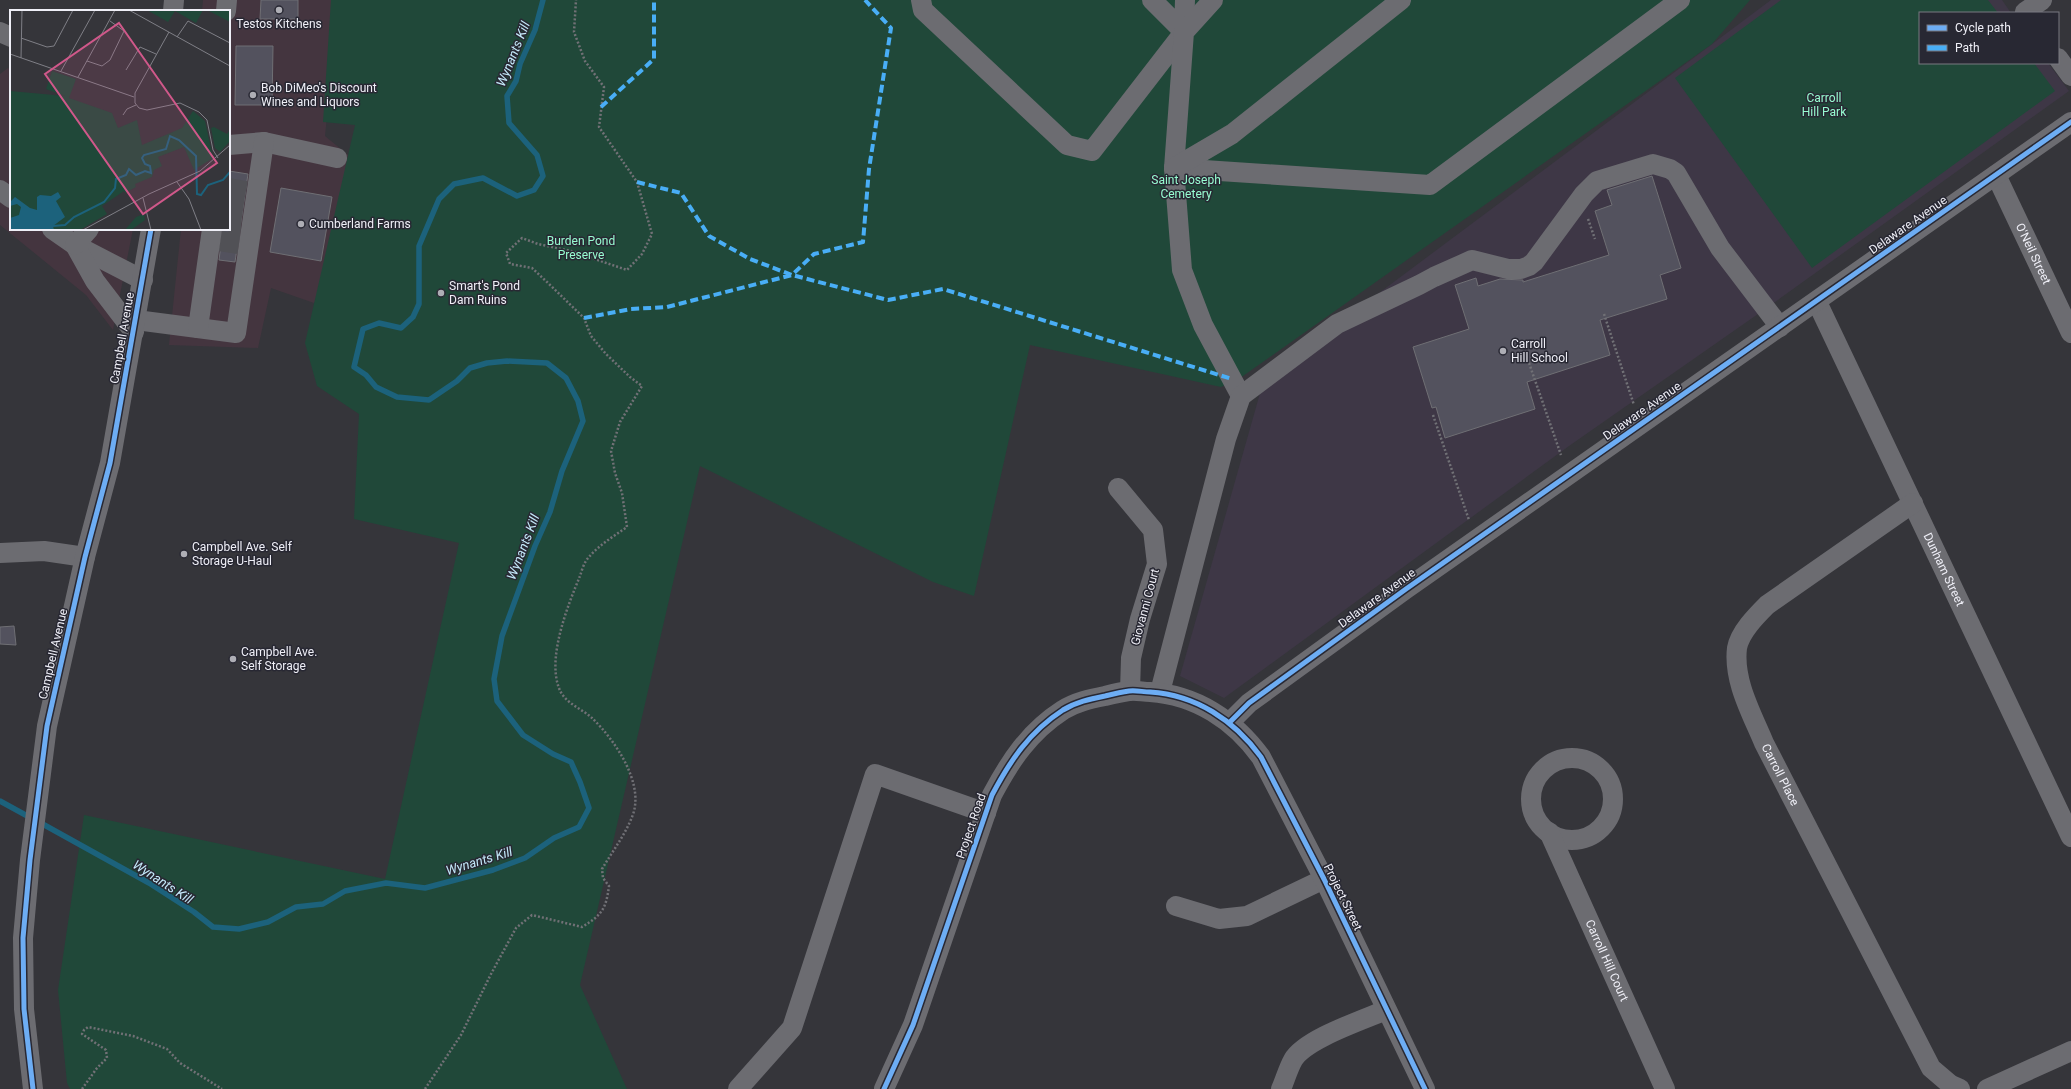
<svg xmlns="http://www.w3.org/2000/svg" width="2071" height="1089" font-family="Roboto,sans-serif">
<rect width="100%" height="100%" fill="#35353a"/>
<path fill="#44353f" d="M 203,0 L 339,0 L 325,136 L 348,155 L 335,273 L 314,303 L 271,288 L 258,348 L 169,345 L 181,229 L 229,229 L 229,11 L 202,11 Z
M 8,68 L 11,70 L 11,229 L 133,229 L 113,330 L 86,295 L 0,225 L 0,74 Z"/>
<path fill="#3e3746" d="M 1771,0 L 2002,0 L 2011,13 L 1920,13 L 1920,63 L 2048,63 L 2069,91 L 1768,307 L 1569,446 L 1224,698 L 1180,676 L 1264,379 Z"/>
<path fill="#204839" d="M 331,0 L 1750,0 L 1712,44 L 1243,376 L 1221,387 L 1030,345 L 974,596 L 933,582 L 700,466 L 580,985 L 627,1089 L 70,1089 L 67,1083 L 58,990 L 84,815 L 385,879 L 459,543 L 354,519 L 359,414 L 317,386 L 305,343 L 355,125 L 323,122 Z
M 1781,0 L 1988,0 L 1998,13 L 1920,13 L 1920,63 L 2034,63 L 2055,91 L 1812,268 L 1675,78 Z"/>
<g fill="none" stroke-linecap="round" stroke-linejoin="round">
<path stroke="#1c627c" stroke-width="5.5" d="M 0,801 L 31,818
M 39,822 L 149,883 L 194,912 L 213,927 L 239,929 L 268,922 L 296,907 L 323,904 L 345,891 L 386,883 L 425,888 L 493,870 L 525,858 L 554,838 L 579,827 L 589,808 L 580,782 L 571,762 L 553,754 L 523,735 L 497,701 L 494,679 L 502,636 L 535,546 L 550,512 L 562,471 L 583,421 L 578,401 L 566,378 L 547,363 L 507,361 L 487,363 L 470,368 L 457,381 L 429,400 L 397,397 L 376,387 L 366,375 L 354,367 L 363,329 L 379,323 L 401,328 L 413,317 L 419,304 L 419,246 L 439,199 L 454,184 L 483,178 L 517,196 L 534,190 L 543,176 L 537,155 L 509,123 L 507,96 L 516,81 L 520,64 L 535,30 L 543,0"/>
</g>
<path fill="#53525e" stroke="#6f6f74" d="M 261,0 L 298,0 L 298,19 L 260,19 Z
M 236,46 L 273,46 L 272,105 L 235,105 Z
M 229,171 L 248,174 L 235,262 L 219,260 L 223,229 L 229,229 Z
M 1652,176 L 1681,268 L 1660,275 L 1667,299 L 1600,320 L 1610,355 L 1527,382 L 1535,409 L 1445,438 L 1436,407 L 1432,408 L 1413,347 L 1469,329 L 1455,285 L 1476,278 L 1478,286 L 1500,279 L 1523,280 L 1523,282 L 1609,255 L 1595,211 L 1612,205 L 1607,190 Z
M 281,188 L 332,197 L 321,261 L 270,252 Z
M 14,626 L 16,645 L 0,644 L 0,627 Z"/>
<g fill="none" stroke-linecap="round" stroke-linejoin="round">
<path stroke="#515156" stroke-width="20" stroke-dasharray="20 10" stroke-linecap="butt" d="M 229,188 L 246,191
M 229,208 L 243,210
M 229,226 L 241,227
M 220,241 L 239,244"/>
<path stroke="#717176" stroke-width="2.5" stroke-dasharray="2 2" stroke-linecap="butt" d="M 1588,219 L 1595,239
M 1604,314 L 1634,405
M 1529,363 L 1561,455
M 1433,415 L 1469,520
M 82,1089 L 97,1068 L 107,1058 L 106,1050 L 82,1034 L 84,1030 L 88,1027 L 133,1036 L 167,1049 L 180,1063 L 222,1089
M 425,1089 L 461,1035 L 491,974 L 516,928 L 532,915 L 582,927 C 602,915 606,909 609,886 L 603,878 L 602,869 C 612,852 625,835 632,817 C 646,784 614,739 592,718 C 581,708 564,703 559,688 C 547,657 568,605 580,576 C 582,570 584,562 589,557 C 599,545 614,536 627,527 L 622,493 L 615,473 L 611,451 L 620,422 L 642,386 L 630,377 L 606,354 L 591,336 L 584,318 L 547,282 L 532,268 L 510,264 L 506,253 L 522,238 L 538,244 L 571,251 L 627,270 L 642,254 L 652,234 L 637,182 L 599,127 L 604,87 L 585,61 L 574,32 L 576,0"/>
<g stroke="#6c6c71" stroke-width="20">
<path d="M 921,0 L 923,10 L 1067,145 L 1092,151 L 1184,32"/>
<path d="M 1152,0 L 1184,32 L 1185,0"/>
<path d="M 1213,0 L 1184,32 L 1174,168 L 1182,270 L 1203,325 L 1241,396"/>
<path d="M 173,11 L 174,0"/>
<path d="M 226,11 L 227,0"/>
<path d="M 2025,12 L 2042,0"/>
<path d="M 0,32 L 11,37"/>
<path d="M 2058,58 L 2071,76"/>
<path d="M 229,145 L 264,142 L 337,158"/>
<path d="M 1174,168 L 1430,185 L 1680,0"/>
<path d="M 1174,168 L 1232,134 L 1401,0"/>
<path id="s1" d="M 1996,175 L 2071,333"/>
<path d="M 0,190 L 11,198"/>
<path d="M 52,229 L 75,245 L 143,280"/>
<path d="M 75,245 L 95,281 L 134,332"/>
<path d="M 75,245 L 89,229"/>
<path id="s2" d="M 1817,302 L 2071,837"/>
<path d="M 136,320 L 236,333 L 264,142"/>
<path d="M 198,328 L 212,229"/>
<path d="M 1118,488 L 1153,530 L 1157,564 L 1140,619 L 1131,658 L 1130,691"/>
<path id="s3" d="M 1913,503 L 1767,605 C 1756,616 1740,632 1737,648 C 1733,681 1752,714 1764,743 L 1931,1068 L 1951,1085 L 1960,1089"/>
<path d="M 0,553 L 44,551 L 85,557"/>
<path d="M 1160,692 L 1226,439 L 1241,396 L 1337,324 L 1419,285 L 1434,277 L 1472,260 L 1508,269 L 1521,269 L 1529,266 L 1534,262 L 1584,194 L 1597,181 L 1653,164 L 1670,169 L 1676,173 L 1720,248 L 1780,327"/>
<path d="M 1230,722 L 1249,703 L 1406,589 L 2071,122"/>
<circle cx="1572" cy="799" r="41"/>
<path id="s4" d="M 1549,832 L 1665,1089"/>
<path d="M 1176,906 L 1219,919 L 1247,916 L 1324,879"/>
<path d="M 33,1089 L 24,1009 L 23,938 L 30,860 L 47,726 L 85,557 L 110,463 L 151,229"/>
<path d="M 738,1089 L 792,1028 L 875,774 L 986,813"/>
<path d="M 884,1089 L 913,1025 L 992,795 C 1010,761 1029,732 1063,710 C 1076,702 1090,699 1105,696 C 1113,694 1121,692 1129,691 C 1136,690 1143,692 1150,692 C 1196,695 1234,720 1261,757 L 1324,879 L 1425,1089"/>
<path d="M 1281,1089 C 1285,1080 1288,1069 1293,1060 C 1305,1039 1363,1020 1386,1010"/>
<path d="M 1987,1089 L 2071,1051"/>
</g>
<path stroke="#49aef6" stroke-width="4" stroke-dasharray="8 4" stroke-linecap="butt" d="M 601,107 L 654,59 L 654,0
M 637,182 L 681,193 L 709,236 L 750,259 L 792,275 L 814,254 L 863,242 L 869,169 L 891,28 L 865,0
M 584,318 L 631,309 L 667,307 L 792,275 L 888,300 L 943,289 L 1232,379"/>
<g stroke="#282833" stroke-width="8">
<path id="cycleway" d="M 1230,722 L 1249,703 L 1406,589 L 2071,122
M 33,1089 L 24,1009 L 23,938 L 30,860 L 47,726 L 85,557 L 110,463 L 151,229
M 884,1089 L 913,1025 L 992,795 C 1010,761 1029,732 1063,710 C 1076,702 1090,699 1105,696 C 1113,694 1121,692 1129,691 C 1136,690 1143,692 1150,692 C 1196,695 1234,720 1261,757 L 1324,879 L 1425,1089"/>
</g>
<use href="#cycleway" stroke="#6dadf4" stroke-width="5"/>
</g>
<g fill="#aeaeb5" stroke="#282833" stroke-width="1.5">
<circle cx="279" cy="10" r="4"/>
<circle cx="253" cy="95" r="4"/>
<circle cx="301" cy="224" r="4"/>
<circle cx="441" cy="293" r="4"/>
<circle cx="1503" cy="351" r="4"/>
<circle cx="184" cy="554" r="4"/>
<circle cx="233" cy="659" r="4"/>
</g>
<g text-anchor="middle" dominant-baseline="central" stroke-width="3" stroke-linejoin="round" paint-order="stroke">
<g font-size="12" fill="#efeff7" stroke="#282833" text-anchor="start">
<text x="279" y="24" text-anchor="middle">Testos Kitchens</text>
<text x="261" y="88">Bob DiMeo's Discount<tspan x="261" dy="14">Wines and Liquors</tspan></text>
<text x="309" y="224">Cumberland Farms</text>
<text x="449" y="286">Smart's Pond<tspan x="449" dy="14">Dam Ruins</tspan></text>
<text x="1511" y="344">Carroll<tspan x="1511" dy="14">Hill School</tspan></text>
<text x="192" y="547">Campbell Ave. Self<tspan x="192" dy="14">Storage U-Haul</tspan></text>
<text x="241" y="652">Campbell Ave.<tspan x="241" dy="14">Self Storage</tspan></text>
</g>
<g font-size="12" fill="#97fcd1" stroke="#282833">
<text x="1824" y="98">Carroll<tspan x="1824" dy="14">Hill Park</tspan></text>
<text x="1186" y="180">Saint Joseph<tspan x="1186" dy="14">Cemetery</tspan></text>
<text x="581" y="241">Burden Pond<tspan x="581" dy="14">Preserve</tspan></text>
</g>
<g font-size="12" fill="#efeff7" stroke="#282833">
<text transform="translate(1908 225) rotate(-35)">Delaware Avenue</text>
<text stroke="none"><textPath href="#s1" startOffset="87">O'Neil Street</textPath></text>
<text transform="translate(122 338) rotate(-80)">Campbell Avenue</text>
<text transform="translate(1642 411) rotate(-35)">Delaware Avenue</text>
<text stroke="none"><textPath href="#s2" startOffset="296">Dunham Street</textPath></text>
<text transform="translate(1377 598) rotate(-36)">Delaware Avenue</text>
<text transform="translate(1145 607) rotate(-75)">Giovanni Court</text>
<text transform="translate(53 654) rotate(-77)">Campbell Avenue</text>
<text stroke="none"><textPath href="#s3" startOffset="367">Carroll Place</textPath></text>
<text transform="translate(971 826) rotate(-71)">Project Road</text>
<text transform="translate(1343 897) rotate(64)">Project Street</text>
<text stroke="none"><textPath href="#s4" startOffset="141">Carroll Hill Court</textPath></text>
</g>
<g font-size="13" font-style="italic" fill="#c4e9fa" stroke="#282833">
<text transform="translate(513 54) rotate(-68)">Wynants Kill</text>
<text transform="translate(523 547) rotate(-69)">Wynants Kill</text>
<text transform="translate(479 861) rotate(-17)">Wynants Kill</text>
<text transform="translate(163 882) rotate(33)">Wynants Kill</text>
</g>
</g>
<g transform="translate(10 10)">
<rect width="220" height="220" fill="#35353a"/>
<path d="M 137,0 L 193,0 L 186,13 L 165,1 L 158,12 ZM 220,0 L 220,12 L 199,1 L 199,0 ZM 42,61 L 66,69 L 59,88 L 102,103 L 108,118 L 127,110 L 132,135 L 172,118 L 183,101 L 195,111 L 203,148 L 184,160 L 174,137 L 148,147 L 152,156 L 144,160 L 142,167 L 125,174 L 126,177 L 115,183 L 114,181 L 92,196 L 97,204 L 70,220 L 0,220 L 0,81 L 55,86 L 36,79 ZM 204,117 L 217,124 L 220,120 L 220,131 L 210,142 L 205,138 L 201,118 ZM 134,204 L 135,210 L 121,220 L 115,220 L 126,207 Z" fill="#204839"/>
<path d="M 48,182 L 51,187 L 46,191 L 55,207 L 43,216 L 44,220 L 0,220 L 0,208 L 9,205 L 11,197 L 7,194 L 0,196 L 0,192 L 5,187 L 20,198 L 27,200 L 27,187 L 30,185 L 41,186 Z" fill="#1c627c"/>
<path fill="none" stroke="#1c627c" stroke-width="2" d="M 43,216 L 55,215 L 64,207 L 94,192 L 105,178 L 106,169 L 116,165 L 119,159 L 126,165 L 135,161 L 141,163 L 140,156 L 135,154 L 132,148 L 134,145 L 156,139 L 160,126 L 169,130 L 186,146 L 187,184 L 191,185 L 198,175 L 213,170 L 220,162"/>
<path fill="none" stroke="#7f7f86" stroke-width="1" d="M 119,0 L 220,56M 159,22 L 125,83 L 125,93 L 129,98 L 137,100 L 170,93 L 189,102 L 197,110 L 203,140 L 208,148M 167,27 L 178,11 L 220,33M 11,28 L 37,37 L 44,36 L 63,0M 0,44 L 124,87M 11,48 L 12,0M 77,51 L 92,56 L 100,50 L 114,21 L 100,11M 116,60 L 130,37 L 146,44M 51,61 L 85,0M 68,67 L 105,0M 113,105 L 117,99 L 126,95M 167,172 L 179,189 L 191,220M 133,188 L 141,220M 73,220 L 139,184 L 190,161 L 220,135"/>
<path fill="#d0588a" fill-opacity="0.15" stroke="#d0588a" stroke-width="2" d="M 109,13 L 207,153 L 133,204 L 35,64 Z"/>
<rect width="220" height="220" fill="none" stroke="#efeff7" stroke-width="2"/>
</g>
<rect x="1919" y="12" width="140" height="52" fill="#282833" stroke="#787881"/>
<rect x="1927" y="25" width="20" height="6" fill="#6dadf4" stroke="#787881"/>
<text x="1955" y="32" font-size="12" fill="#efeff7">Cycle path</text>
<rect x="1927" y="45" width="20" height="6" fill="#49aef6" stroke="#787881"/>
<text x="1955" y="52" font-size="12" fill="#efeff7">Path</text>
</svg>
